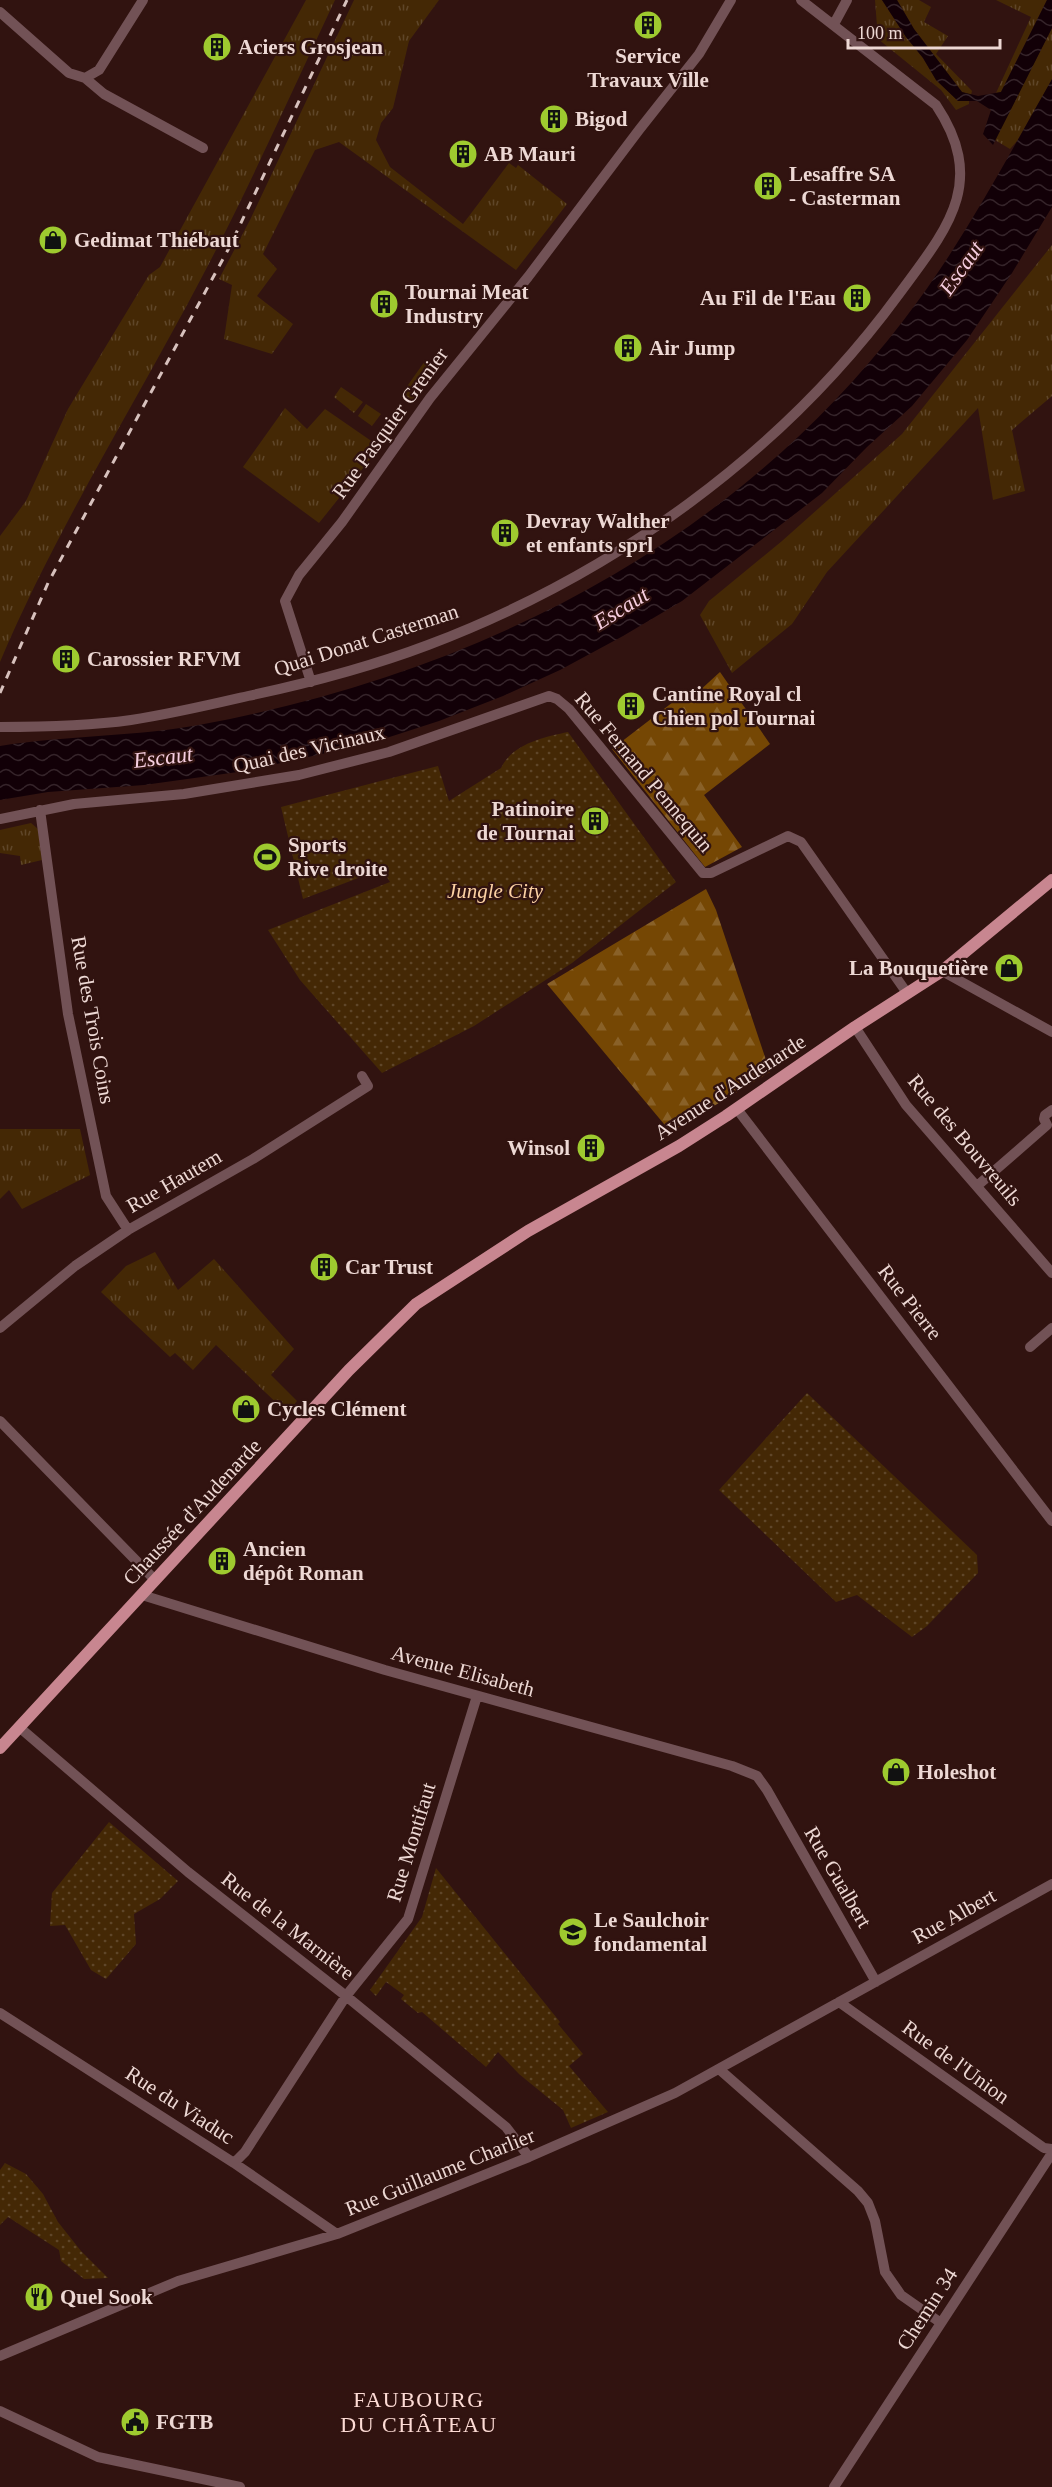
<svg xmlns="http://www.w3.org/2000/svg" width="1052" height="2487" font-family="Georgia,serif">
<defs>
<pattern id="grass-tufts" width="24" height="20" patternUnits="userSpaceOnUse" patternTransform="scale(1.5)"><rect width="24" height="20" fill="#442805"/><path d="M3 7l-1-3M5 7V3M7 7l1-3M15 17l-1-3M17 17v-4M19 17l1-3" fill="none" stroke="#5f4629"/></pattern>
<pattern id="forest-firs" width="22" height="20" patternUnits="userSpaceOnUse" patternTransform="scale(1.5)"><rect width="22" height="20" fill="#754704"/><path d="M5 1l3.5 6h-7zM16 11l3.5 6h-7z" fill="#896128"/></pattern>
<pattern id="park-dots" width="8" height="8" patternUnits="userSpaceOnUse" patternTransform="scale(1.5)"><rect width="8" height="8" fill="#442805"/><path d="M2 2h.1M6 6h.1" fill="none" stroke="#5f4629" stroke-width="1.8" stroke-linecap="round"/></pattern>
<pattern id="water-waves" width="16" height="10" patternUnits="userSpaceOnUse" patternTransform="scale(1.5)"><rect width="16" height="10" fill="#120007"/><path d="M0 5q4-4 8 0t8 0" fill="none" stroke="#35242a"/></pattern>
</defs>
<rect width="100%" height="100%" fill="#311310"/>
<path fill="url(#grass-tufts)" d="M 306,0 L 335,0 C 292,91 251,184 204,273 C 136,403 57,527 0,662 L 0,536 L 26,501 L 68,409 L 149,275 L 160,267 Z
M 354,0 L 439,0 L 409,41 L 393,108 L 381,123 L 376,140 L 390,167 L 463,224 L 509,163 L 516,168 L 518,165 L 567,204 L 516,270 L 339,142 L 315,150 L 263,254 L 277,269 L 257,296 L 293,324 L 272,354 L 224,339 L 232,285 L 219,279 L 250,220 Z
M 875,0 L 882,0 L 906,37 L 923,58 L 936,80 L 958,101 L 969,101 L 969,104 L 956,110 L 941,90 L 878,39 Z
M 897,0 L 919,0 L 931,7 L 924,22 L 948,36 L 936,54 L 972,91 L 971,95 L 962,92 L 914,29 Z
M 996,0 L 1047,0 L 1001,92 L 996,93 L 1031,17 Z
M 1052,28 L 1052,80 L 1017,141 L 1010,149 L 995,140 L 997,135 Z
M 1052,245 L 1052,396 L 1012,430 L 1025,491 L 993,500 L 978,408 L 827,572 L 792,624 L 732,673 L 700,615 L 709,601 L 782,541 L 902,434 Z
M 425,361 L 439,370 L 411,401 L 403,392 Z
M 341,387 L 363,402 L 354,413 L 334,397 Z
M 366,404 L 381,414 L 372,426 L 358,416 Z
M 285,408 L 307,429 L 325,409 L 380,447 L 319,523 L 243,467 Z
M 31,823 L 38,829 L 42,860 L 21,865 L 20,856 L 0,853 L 0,830 Z
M 0,1129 L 80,1129 L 90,1175 L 22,1209 L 9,1190 L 0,1199 Z
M 155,1252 L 178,1290 L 214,1259 L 294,1349 L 271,1375 L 297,1401 L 287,1413 L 216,1345 L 193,1370 L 175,1353 L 170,1357 L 101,1292 L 126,1266 Z"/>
<path fill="url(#forest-firs)" d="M 720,672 L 770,744 L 704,795 L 742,847 L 705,867 L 612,749 L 686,692 L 697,693 Z
M 706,889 L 716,910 L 770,1072 L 679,1127 L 669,1130 L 547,984 Z"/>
<path fill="url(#park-dots)" d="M 568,732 L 676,882 L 572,963 L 474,1026 L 382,1073 L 300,980 L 268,930 L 390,882 L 382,869 L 303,899 L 281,807 L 438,766 L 449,801 L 501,768 C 512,744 544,737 568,732 Z
M 807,1393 L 977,1555 L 978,1573 L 927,1626 L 912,1637 L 857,1595 L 836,1602 L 719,1490 Z
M 109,1822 L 178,1881 L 160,1899 L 134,1914 L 136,1944 L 106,1979 L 91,1970 L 65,1925 L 50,1926 L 52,1893 Z
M 436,1868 L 560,2022 L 558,2024 L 583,2054 L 569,2066 L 608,2112 L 571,2128 L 563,2110 L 519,2074 L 498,2052 L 486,2067 L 422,2012 L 418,2013 L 401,1999 L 404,1995 L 386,1982 L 376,1996 L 370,1990 L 422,1917 Z
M 5,2163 L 26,2174 L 43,2194 L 58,2222 L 81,2251 L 108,2278 L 84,2279 L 61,2261 L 59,2250 L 8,2217 L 0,2225 L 0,2170 Z"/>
<path fill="url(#water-waves)" d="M 882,0 L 897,0 L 914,29 L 962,92 L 978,96 L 1001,92 L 1047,0 L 1052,0 L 1052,28 L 993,145 L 983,134 L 991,110 L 977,101 L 958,101 L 936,80 L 923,58 L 906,37 Z
M 1052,79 L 1052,207 L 1012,273 L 967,340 L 912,406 L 867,447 L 822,493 L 682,601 L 623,636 L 560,670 L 503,696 L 439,721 L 371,743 L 245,771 L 144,785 L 48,792 L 0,800 L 0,746 C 67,735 136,737 204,724 C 478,672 730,546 903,321 C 961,246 1005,162 1052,79 Z"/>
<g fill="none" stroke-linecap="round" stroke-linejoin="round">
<path stroke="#725256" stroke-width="10" d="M 0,12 L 69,73 L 85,78 L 99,70 L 143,0
M 834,24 L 847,0
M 85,78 L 104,94 L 203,148
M 311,682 L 285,601 L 299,575 L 342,522 L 430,398 L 528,277 L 639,130 L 699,54 L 731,0
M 0,727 C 43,727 88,726 131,720 C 171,714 209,705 248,696 C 309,683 370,667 428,645 C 613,575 782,454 899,294 C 947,229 988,183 936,105 L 801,0
M 40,810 L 68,1014 L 106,1196 L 128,1230
M 0,819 L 74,804 L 184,794 L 299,775 L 389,752 L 549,696 L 557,699 L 569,709 L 703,873 L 711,873 L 788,836 L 801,842 L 907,993
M 942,971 L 1052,1032
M 855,1027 L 906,1105 L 1052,1273
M 737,1109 L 1052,1521
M 1047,1125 L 1044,1119 L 1045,1115 L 1052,1110
M 977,1186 L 1047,1125
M 0,1328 L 75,1266 L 128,1230 L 253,1159 L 368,1086 L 362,1076
M 1030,1347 L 1052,1328
M 0,1421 L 155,1580
M 142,1595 L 385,1670 L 732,1766 L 757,1776 L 767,1790 L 876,1982
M 19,1727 L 188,1872 L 346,1996 L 506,2127 L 529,2157
M 839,2002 L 1044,2148 L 1052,2149
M 0,2013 L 234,2163 L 337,2234
M 719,2069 L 858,2191 L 868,2203 L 875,2221 L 885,2272 L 901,2295 L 941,2323
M 234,2163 L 245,2152 L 346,1996 L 408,1919 L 477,1696
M 0,2356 L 178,2281 L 337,2234 L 529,2157 L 675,2093 L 1052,1884
M 0,2411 L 98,2457 L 240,2487
M 834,2487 L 1052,2153"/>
<path stroke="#c88690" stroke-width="12" d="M 0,1748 L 349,1370 L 416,1304 L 528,1231 L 679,1146 L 726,1116 L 855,1027 L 942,971 L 1052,880"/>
<path stroke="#d7c1bd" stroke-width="3" stroke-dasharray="8 8" stroke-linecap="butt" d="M 0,693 L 48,583 L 230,246 L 347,0"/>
</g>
<defs>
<g id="building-disc" transform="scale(1.5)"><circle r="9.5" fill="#9eca2f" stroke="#311310"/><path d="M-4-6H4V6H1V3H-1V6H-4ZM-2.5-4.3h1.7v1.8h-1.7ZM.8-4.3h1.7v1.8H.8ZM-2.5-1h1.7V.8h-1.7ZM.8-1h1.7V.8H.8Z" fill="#111"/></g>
<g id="shop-disc" transform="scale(1.5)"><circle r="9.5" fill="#9eca2f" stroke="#311310"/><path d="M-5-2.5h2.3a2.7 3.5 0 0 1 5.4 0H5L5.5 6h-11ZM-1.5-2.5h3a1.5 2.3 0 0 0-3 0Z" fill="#111"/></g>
<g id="stadium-disc" transform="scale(1.5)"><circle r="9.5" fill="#9eca2f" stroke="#311310"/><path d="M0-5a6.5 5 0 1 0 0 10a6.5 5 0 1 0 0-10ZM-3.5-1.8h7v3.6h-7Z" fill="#111"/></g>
<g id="school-disc" transform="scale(1.5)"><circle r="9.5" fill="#9eca2f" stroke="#311310"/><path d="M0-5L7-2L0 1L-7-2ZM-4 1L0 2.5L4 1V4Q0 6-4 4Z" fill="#111"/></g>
<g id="restaurant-disc" transform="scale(1.5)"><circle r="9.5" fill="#9eca2f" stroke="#311310"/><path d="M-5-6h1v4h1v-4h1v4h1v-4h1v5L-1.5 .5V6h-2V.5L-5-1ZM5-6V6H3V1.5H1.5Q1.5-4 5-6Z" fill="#111"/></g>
<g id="civic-disc" transform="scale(1.5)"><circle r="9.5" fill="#9eca2f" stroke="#311310"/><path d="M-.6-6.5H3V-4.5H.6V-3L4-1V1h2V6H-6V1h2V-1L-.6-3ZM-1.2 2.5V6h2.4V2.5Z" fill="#111"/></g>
</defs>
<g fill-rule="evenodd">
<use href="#building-disc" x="648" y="25"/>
<use href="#building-disc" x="217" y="47"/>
<use href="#building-disc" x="554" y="119"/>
<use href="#building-disc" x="463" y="154"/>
<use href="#building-disc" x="768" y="186"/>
<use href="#shop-disc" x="53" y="240"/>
<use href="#building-disc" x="857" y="298"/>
<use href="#building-disc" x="384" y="304"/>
<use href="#building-disc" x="628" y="348"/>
<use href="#building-disc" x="505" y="533"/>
<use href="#building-disc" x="66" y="659"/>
<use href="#building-disc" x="631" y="706"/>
<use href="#building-disc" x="595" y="821"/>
<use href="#stadium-disc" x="267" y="857"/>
<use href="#shop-disc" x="1009" y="968"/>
<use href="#building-disc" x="591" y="1148"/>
<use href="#building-disc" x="324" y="1267"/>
<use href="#shop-disc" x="246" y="1409"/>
<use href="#building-disc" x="222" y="1561"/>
<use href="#shop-disc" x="896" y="1772"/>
<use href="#school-disc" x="573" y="1932"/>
<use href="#restaurant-disc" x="39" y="2297"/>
<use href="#civic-disc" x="135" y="2422"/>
</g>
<g text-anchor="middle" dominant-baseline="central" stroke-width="4.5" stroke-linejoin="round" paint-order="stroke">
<g font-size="21" font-weight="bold" fill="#edd8d4" stroke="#311310" text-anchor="start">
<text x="238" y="47">Aciers Grosjean</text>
<text x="648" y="56" text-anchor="middle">Service<tspan x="648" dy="24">Travaux Ville</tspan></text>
<text x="575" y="119">Bigod</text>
<text x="484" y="154">AB Mauri</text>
<text x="789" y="174">Lesaffre SA<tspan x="789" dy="24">- Casterman</tspan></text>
<text x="74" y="240">Gedimat Thiébaut</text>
<text x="405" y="292">Tournai Meat<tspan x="405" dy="24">Industry</tspan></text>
<text x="836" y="298" text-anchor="end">Au Fil de l'Eau</text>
<text x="649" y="348">Air Jump</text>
<text x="526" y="521">Devray Walther<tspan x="526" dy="24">et enfants sprl</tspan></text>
<text x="87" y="659">Carossier RFVM</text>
<text x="652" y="694">Cantine Royal cl<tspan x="652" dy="24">Chien pol Tournai</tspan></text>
<text x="574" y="809" text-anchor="end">Patinoire<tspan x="574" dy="24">de Tournai</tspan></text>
<text x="288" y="845">Sports<tspan x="288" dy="24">Rive droite</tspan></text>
<text x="988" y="968" text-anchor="end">La Bouquetière</text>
<text x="570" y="1148" text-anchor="end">Winsol</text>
<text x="345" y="1267">Car Trust</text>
<text x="267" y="1409">Cycles Clément</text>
<text x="243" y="1549">Ancien<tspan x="243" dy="24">dépôt Roman</tspan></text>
<text x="917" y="1772">Holeshot</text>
<text x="594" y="1920">Le Saulchoir<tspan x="594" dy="24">fondamental</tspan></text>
<text x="60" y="2297">Quel Sook</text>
<text x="156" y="2422">FGTB</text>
</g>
<g font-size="21" fill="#edd8d4" stroke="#311310">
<text transform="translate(390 423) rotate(-54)">Rue Pasquier Grenier</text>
<text transform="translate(366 640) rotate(-18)">Quai Donat Casterman</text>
<text transform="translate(309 749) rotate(-13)">Quai des Vicinaux</text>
<text transform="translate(644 772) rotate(50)">Rue Fernand Pennequin</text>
<text transform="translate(93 1020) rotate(80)">Rue des Trois Coins</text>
<text transform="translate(730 1087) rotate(-33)">Avenue d'Audenarde</text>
<text transform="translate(965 1140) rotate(50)">Rue des Bouvreuils</text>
<text transform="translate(174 1181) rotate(-30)">Rue Hautem</text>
<text transform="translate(910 1302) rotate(52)">Rue Pierre</text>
<text transform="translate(192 1512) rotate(-47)">Chaussée d'Audenarde</text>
<text transform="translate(463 1671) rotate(15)">Avenue Elisabeth</text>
<text transform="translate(411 1842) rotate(-73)">Rue Montifaut</text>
<text transform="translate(838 1877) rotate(60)">Rue Gualbert</text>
<text transform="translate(954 1916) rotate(-29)">Rue Albert</text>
<text transform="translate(288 1926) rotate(38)">Rue de la Marnière</text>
<text transform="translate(956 2062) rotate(36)">Rue de l'Union</text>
<text transform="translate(180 2105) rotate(33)">Rue du Viaduc</text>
<text transform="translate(440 2172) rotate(-22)">Rue Guillaume Charlier</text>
<text transform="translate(927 2309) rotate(-57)">Chemin 34</text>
</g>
<g font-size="21" font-style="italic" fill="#fbd0a3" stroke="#311310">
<text x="495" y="891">Jungle City</text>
</g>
<g font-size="22" font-style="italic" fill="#f7cfe0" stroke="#311310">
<text transform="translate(961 268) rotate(-55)">Escaut</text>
<text transform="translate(621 608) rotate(-32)">Escaut</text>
<text transform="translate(163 757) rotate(-7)">Escaut</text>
</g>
<g font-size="22" letter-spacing="1.5" fill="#fddbd5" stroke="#311310">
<text x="419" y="2399">FAUBOURG<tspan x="419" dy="25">DU CHÂTEAU</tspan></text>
</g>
</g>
<path d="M848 39v9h152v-9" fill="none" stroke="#edd8d4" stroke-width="3"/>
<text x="857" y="39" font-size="18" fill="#edd8d4" stroke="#311310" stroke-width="4.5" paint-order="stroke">100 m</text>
</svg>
